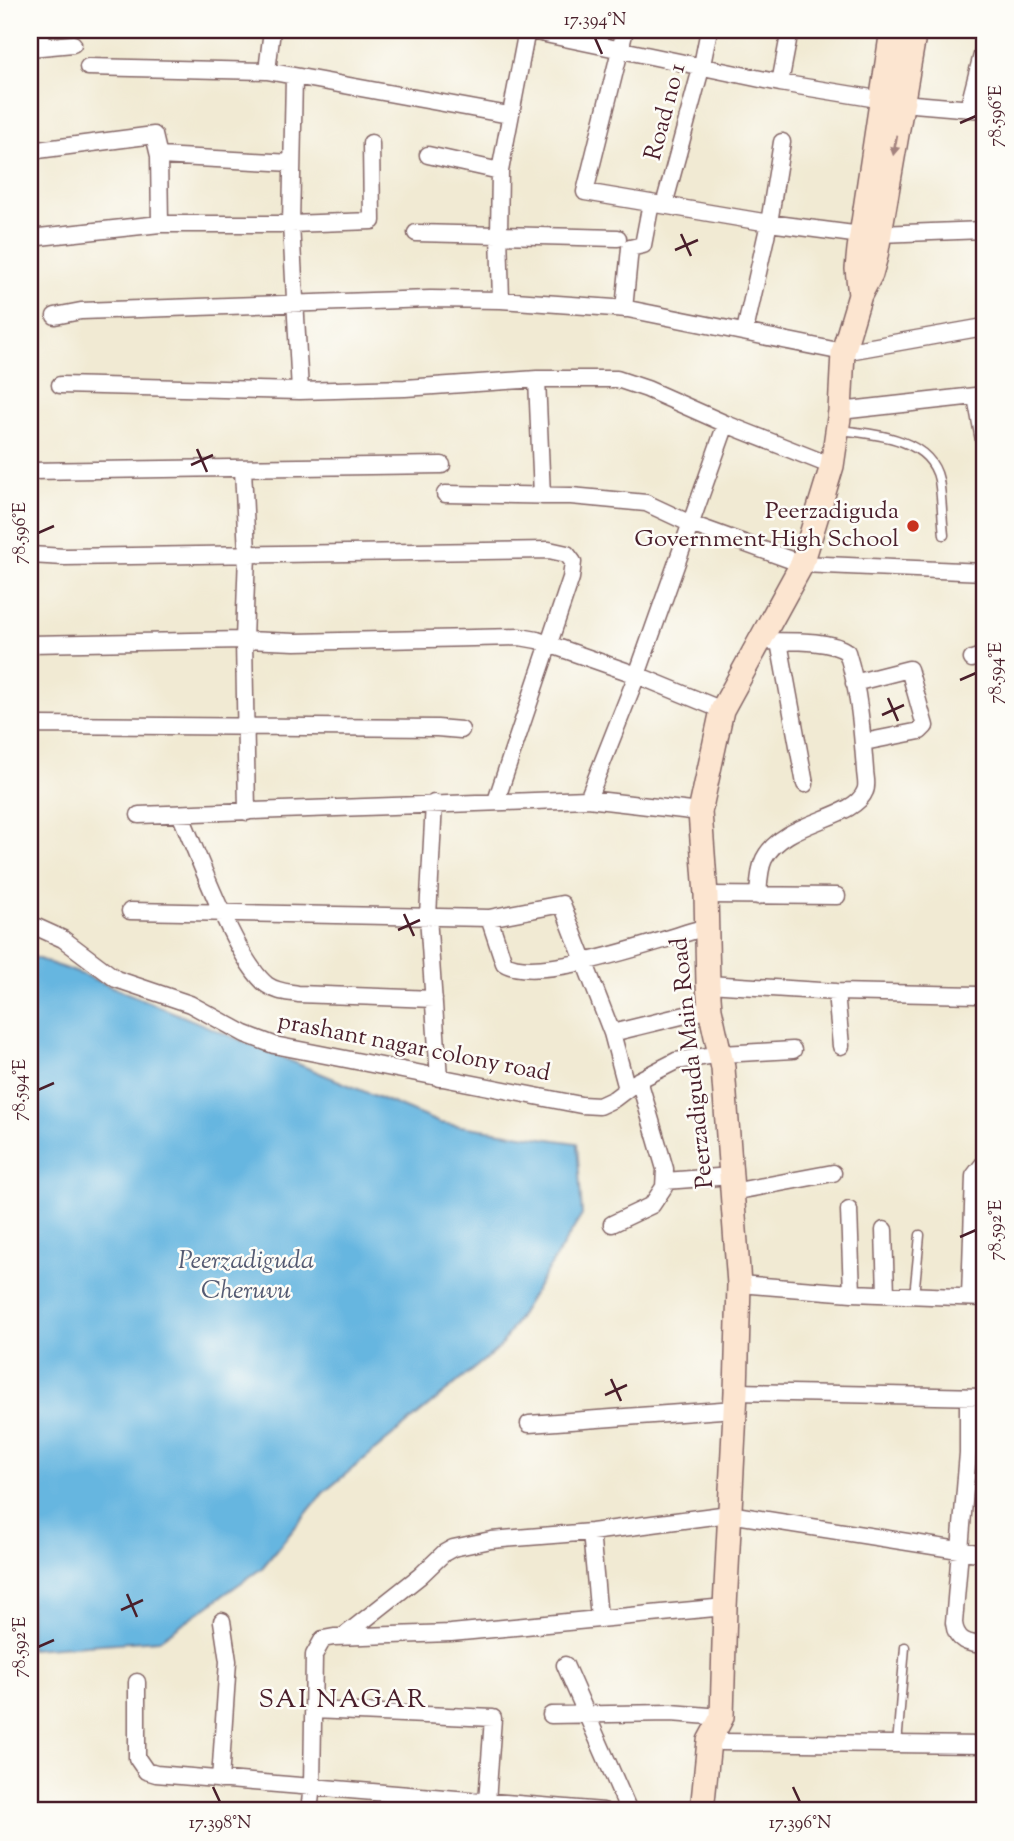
<svg xmlns="http://www.w3.org/2000/svg" width="1014" height="1841" font-family="'Sorts Mill Goudy',serif">
<rect width="100%" height="100%" fill="#fdfcf7"/>
<filter id="ink" filterUnits="userSpaceOnUse"><feTurbulence type="fractalNoise" baseFrequency=".0143" numOctaves="2"/><feDisplacementMap in="SourceGraphic" scale="14" xChannelSelector="R" yChannelSelector="G"/><feConvolveMatrix kernelMatrix="1 2 1 2 8 2 1 2 1" color-interpolation-filters="sRGB"/></filter>
<filter id="wash" filterUnits="userSpaceOnUse"><feTurbulence type="fractalNoise" baseFrequency=".00686" numOctaves="4" result="noise"/><feDisplacementMap in="SourceGraphic" scale="28" xChannelSelector="R" yChannelSelector="G"/><feGaussianBlur stdDeviation="1.57" result="paint"/><feColorMatrix in="noise" values="0 0 0 0 0 0 0 0 0 0 0 0 0 0 0 0 0 1.4 0 .05"/><feComposite in="paint" operator="in"/></filter>
<g filter="url(#wash)">
<rect width="100%" height="100%" fill="#f1ead3"/>
<path fill="#66b6e0" stroke="#586a86" stroke-width="2" d="M 30,956 L 86,976 L 440,1123 L 577,1143 L 582,1215 L 500,1347 L 323,1493 L 262,1568 L 159,1640 L 30,1649 Z"/>
</g>
<g filter="url(#ink)">
<g fill="none" stroke-linecap="round" stroke-linejoin="round">
<g stroke="#846666" stroke-width="11">
<path id="lane" d="M 838,430 C 873,434 930,437 939,480 C 942,498 942,517 944,535
M 914,1296 L 920,1235
M 897,1745 L 905,1647"/>
</g>
<g stroke="#846666" stroke-width="19">
<path id="street" d="M 526,30 L 780,83 L 902,103 L 984,110
M 625,30 L 585,192 L 769,223 L 861,235
M 30,48 L 73,44
M 30,48 L 38,42 L 43,30
M 88,67 L 267,71 L 509,115
M 267,71 L 272,30
M 294,77 L 291,224 L 300,391
M 780,83 L 790,30
M 968,109 L 984,47
M 30,151 L 154,135 L 159,156 L 160,224
M 428,155 L 500,171
M 159,156 L 292,163
M 664,205 L 702,65 L 709,30
M 416,233 L 618,238
M 879,234 L 984,230
M 30,238 L 160,224 L 291,224 L 372,221 L 371,143
M 501,300 L 499,234 L 500,171 L 527,30
M 624,309 L 630,248 L 643,245 L 651,203
M 55,316 L 81,311 L 430,299 L 501,300 L 628,309 L 843,352 L 984,327
M 745,331 L 769,223 L 782,142
M 537,379 L 542,496
M 60,385 L 300,391 L 405,388 L 537,379 L 617,379 L 647,389 L 726,424 L 832,466
M 976,397 L 984,440
M 840,411 L 984,395
M 243,469 L 247,553 L 244,640 L 247,812
M 30,471 L 442,465
M 445,494 L 571,496 L 646,503 L 691,524 L 802,564 L 984,572
M 30,555 L 65,557 L 549,550 L 567,554 L 573,562 L 571,578 L 496,801
M 779,642 L 805,784
M 30,644 L 244,640 L 295,642 L 520,637 L 537,640 L 637,675 L 722,710
M 972,659 L 984,655
M 854,683 L 909,669 L 925,726 L 920,731 L 864,742
M 30,730 L 38,725 L 437,728 L 461,730
M 588,799 L 637,675 L 726,424
M 434,803 L 428,916 L 439,1078
M 180,814 C 198,854 236,961 267,985 C 277,992 287,992 298,994 L 434,999
M 139,815 L 588,799 L 700,812
M 706,895 L 837,896
M 758,896 C 759,884 759,869 764,859 C 784,820 854,820 865,791 C 868,785 865,776 865,770 C 862,730 859,690 847,652 C 828,638 782,642 758,641
M 130,911 L 489,918 L 562,904 L 612,1033 L 627,1089
M 489,918 L 504,963 C 537,985 666,938 706,927
M 30,924 L 63,939 L 116,979 L 190,1004 L 245,1034 L 274,1045 L 581,1105 L 599,1106 L 614,1099 L 639,1080 L 676,1061 L 721,1054 L 793,1050
M 708,984 L 836,992 L 977,995
M 836,992 L 841,1046
M 612,1033 L 710,1009
M 665,1181 L 731,1176
M 732,1192 L 833,1173
M 849,1210 L 852,1293
M 612,1224 L 652,1205 L 664,1187 L 665,1169 L 639,1080
M 884,1230 L 886,1294
M 739,1284 L 852,1293 L 984,1298
M 970,1297 L 974,1176 L 984,1163
M 736,1392 L 984,1397
M 968,1397 L 968,1453 L 954,1623 C 956,1641 968,1644 984,1645
M 529,1424 L 735,1409
M 591,1532 L 599,1618
M 344,1636 L 420,1576 L 444,1553 L 453,1548 L 491,1540 L 591,1532 L 729,1514 L 984,1554
M 565,1665 L 629,1811
M 137,1682 L 137,1758 L 146,1771 L 156,1774 L 603,1811
M 313,1710 L 493,1718 L 487,1802
M 551,1715 L 671,1713 L 722,1717
M 721,1742 L 984,1745
M 220,1780 L 228,1661 L 222,1621
M 309,1811 L 312,1786 L 314,1655 L 323,1639 L 334,1637 L 451,1633 L 725,1607"/>
</g>
<g stroke="#846666" stroke-width="26">
<path id="secondary" d="M 892,30 L 859,249 L 857,269 L 860,295 L 871,274 L 876,256 L 915,30
M 702,1811 L 709,1741 L 722,1717 L 725,1607 L 736,1392 L 739,1284 L 723,1068 L 710,1009 L 708,984 L 706,895 L 700,812 L 722,710 L 802,564 L 832,466 L 840,411 L 843,352 L 860,295"/>
</g>
<use href="#lane" stroke="#fff" stroke-width="8"/>
<use href="#street" stroke="#fff" stroke-width="16"/>
<use href="#secondary" stroke="#fce5d0" stroke-width="23"/>
</g>
<defs><path id="oneway-solid" d="M-6-.8H1V-3.2L6.5 0L1 3.2V.8H-6Z" transform="scale(1.75)"/></defs>
<use fill="#a3827e" href="#oneway-solid" transform="translate(895 145) rotate(100)"/>
</g>
<path fill="none" stroke="#4a1f2b" stroke-width="2.5" d="M 595,38 L 602,54M 960,123 L 976,116M 681,234 L 691,256M 675,250 L 698,240M 197,449 L 207,472M 191,465 L 213,455M 38,533 L 54,526M 960,680 L 976,673M 888,698 L 898,721M 882,715 L 904,705M 404,914 L 414,936M 398,930 L 420,920M 38,1090 L 54,1083M 960,1237 L 976,1230M 611,1379 L 621,1401M 605,1395 L 627,1385M 127,1594 L 137,1617M 121,1610 L 143,1600M 38,1647 L 54,1640M 213,1787 L 220,1802M 793,1787 L 800,1802"/>
<circle fill="#c8321e" stroke="#fdfcf7" stroke-width="2.5" cx="913" cy="526" r="7"/>
<g text-anchor="middle" dominant-baseline="central" stroke-width="5" stroke-linejoin="round" paint-order="stroke">
<g font-size="24" fill="#4a1f2b" stroke="#fdfcf7">
<text transform="translate(666 112) rotate(-75)">Road no 1</text>
<text transform="translate(414 1048) rotate(11)">prashant nagar colony road</text>
<text transform="translate(693 1063) rotate(-96)">Peerzadiguda Main Road</text>
</g>
<g font-size="24" fill="#4a1f2b" stroke="#fdfcf7" text-anchor="end">
<text x="899" y="512">Peerzadiguda<tspan x="899" dy="28">Government High School</tspan></text>
</g>
<g font-size="26" font-style="italic" fill="#555b73" stroke="#fdfcf7">
<text x="246" y="1261">Peerzadiguda<tspan x="246" dy="30">Cheruvu</tspan></text>
</g>
<g font-size="26" letter-spacing="2" fill="#4a1f2b" stroke="#fdfcf7">
<text x="343" y="1700">SAI NAGAR</text>
</g>
</g>
<rect width="1014" height="1841" fill="none" stroke="#fdfcf7" stroke-width="77"/>
<rect x="38" y="38" width="938" height="1764" fill="none" stroke="#4a1f2b" stroke-width="2.5"/>
<g font-size="18" text-anchor="middle" fill="#4a1f2b">
<text x="595" y="25">17.394°N</text>
<text transform="translate(995 116) rotate(-90)" y="6">78.596°E</text>
<text transform="translate(19 533) rotate(-90)" y="6">78.596°E</text>
<text transform="translate(995 673) rotate(-90)" y="6">78.594°E</text>
<text transform="translate(19 1090) rotate(-90)" y="6">78.594°E</text>
<text transform="translate(995 1230) rotate(-90)" y="6">78.592°E</text>
<text transform="translate(19 1647) rotate(-90)" y="6">78.592°E</text>
<text x="220" y="1828">17.398°N</text>
<text x="800" y="1828">17.396°N</text>
</g>
</svg>
